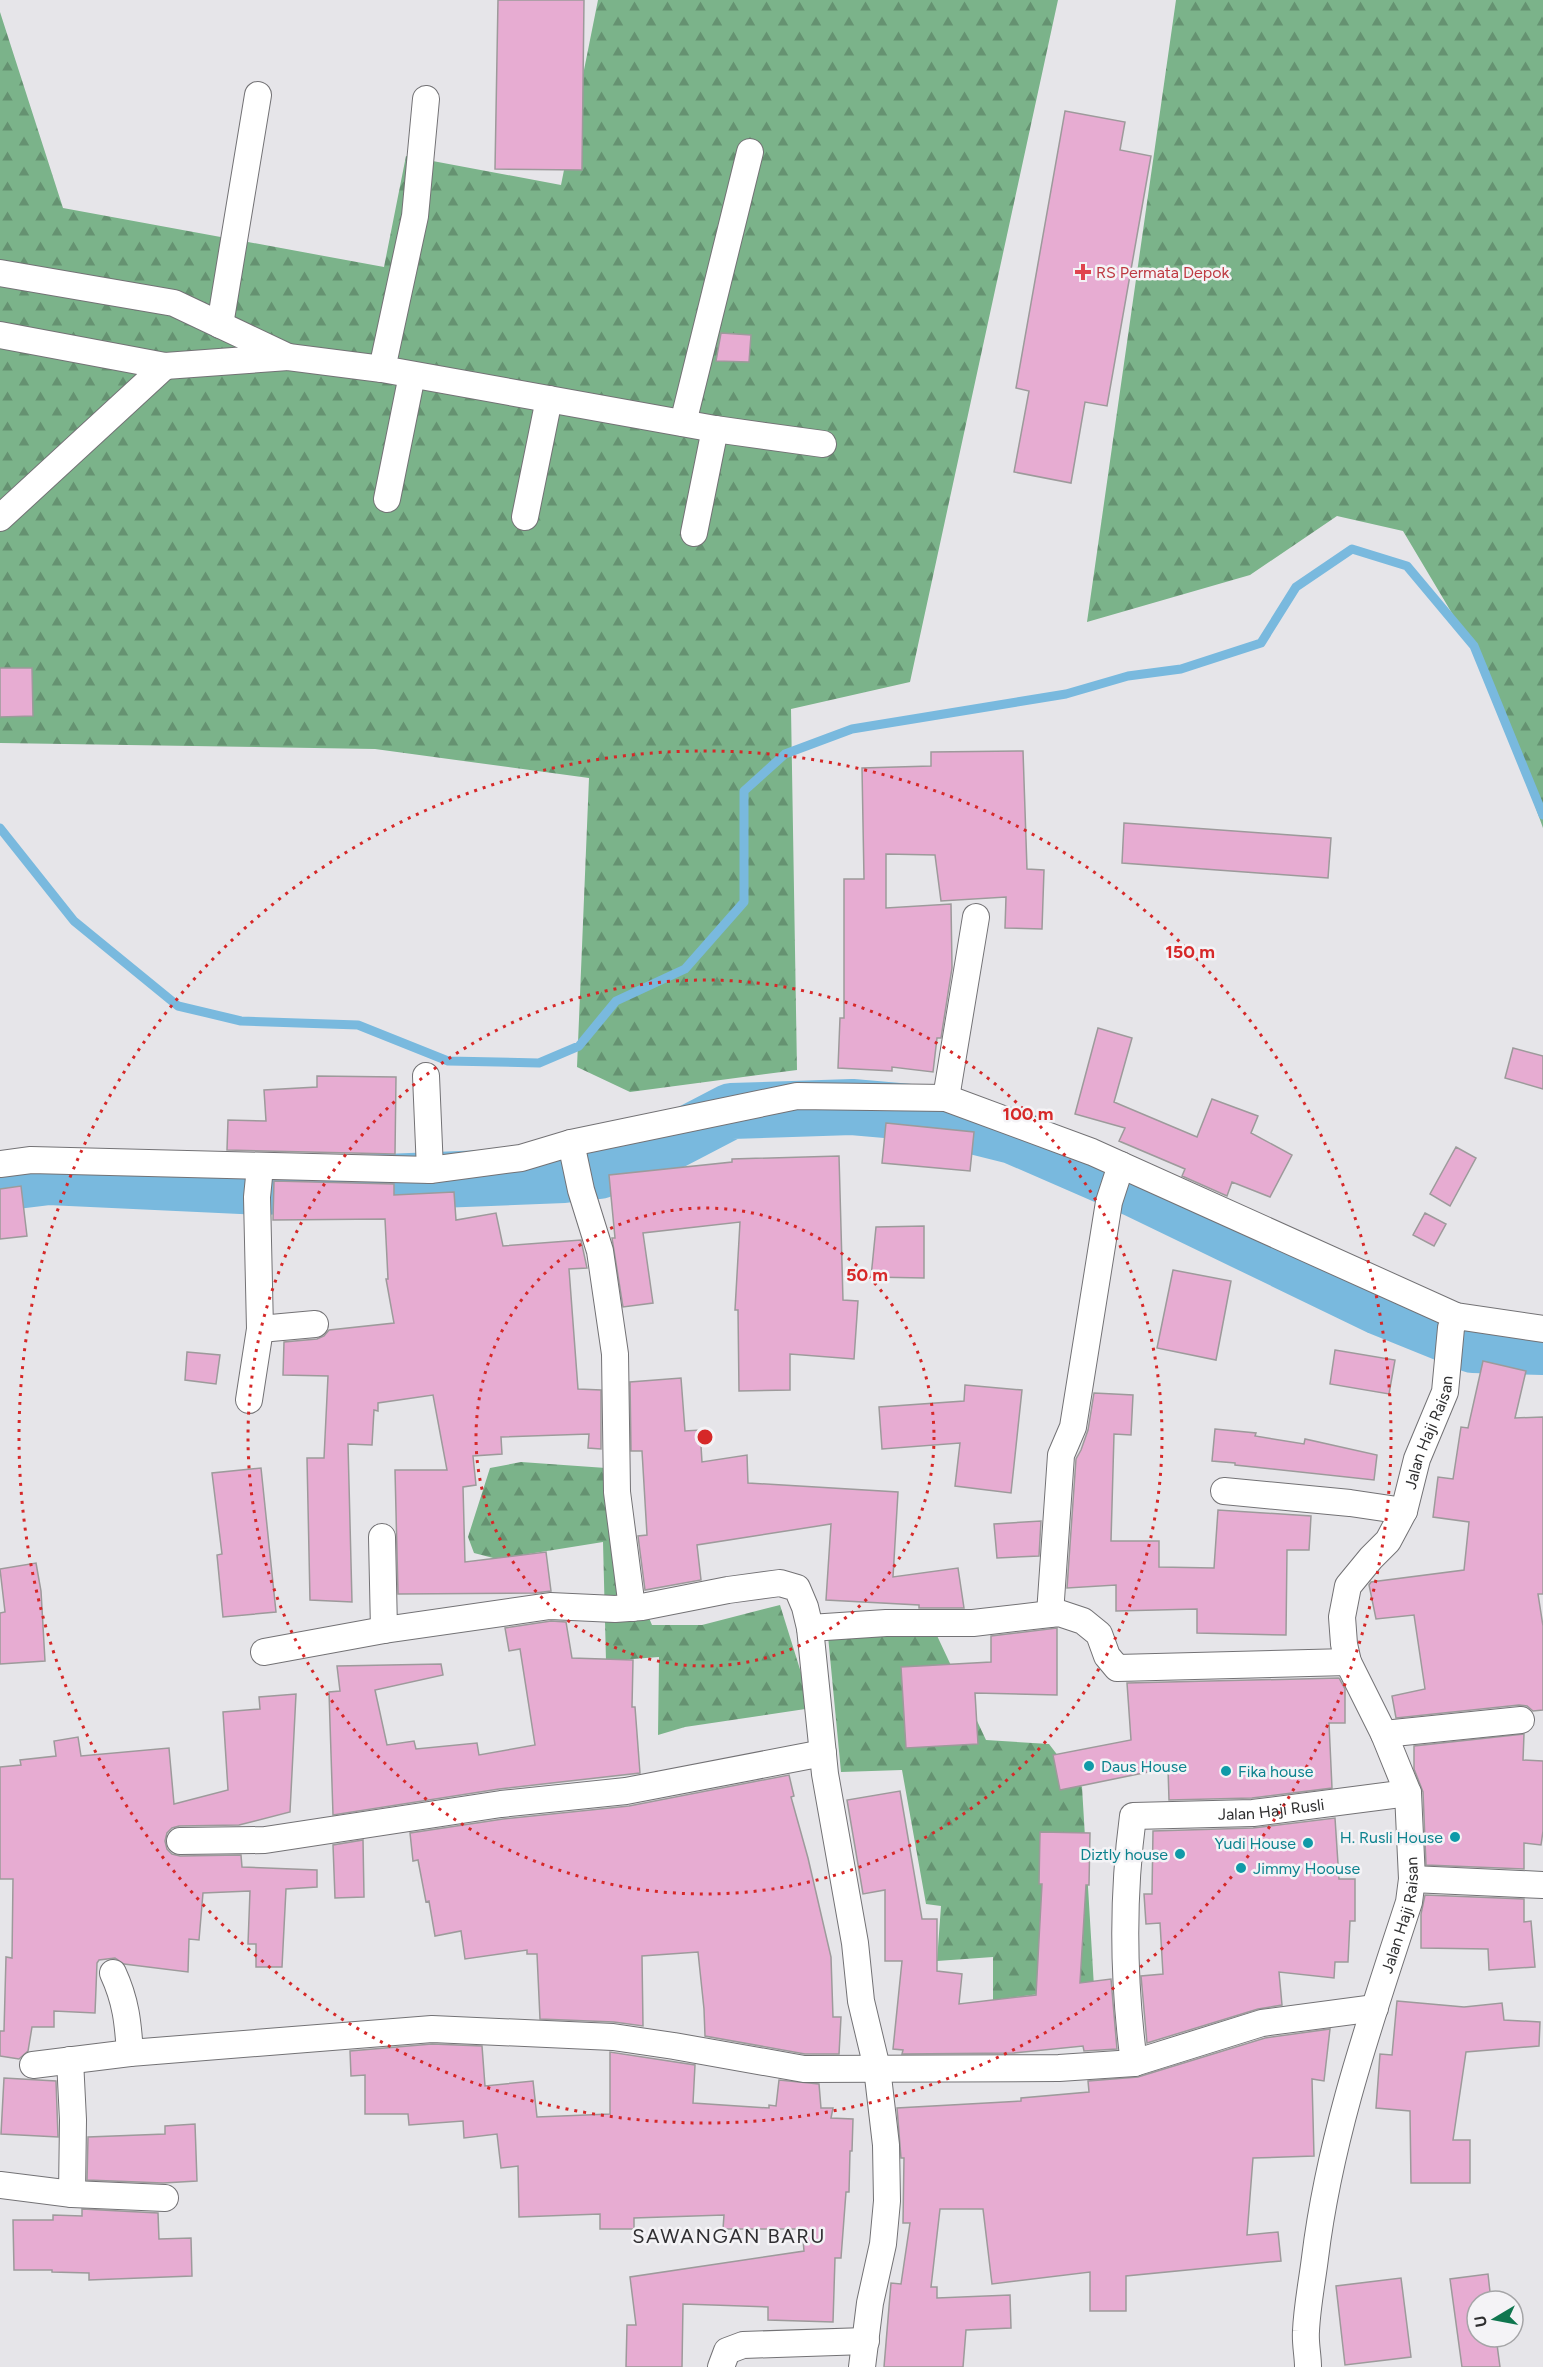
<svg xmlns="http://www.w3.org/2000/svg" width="1543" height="2367" font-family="Figtree,sans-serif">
<defs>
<pattern id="forest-firs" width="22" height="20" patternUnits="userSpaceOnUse" patternTransform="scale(1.5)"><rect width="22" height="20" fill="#7bb38a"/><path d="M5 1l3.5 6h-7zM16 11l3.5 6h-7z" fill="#659271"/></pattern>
</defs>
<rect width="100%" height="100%" fill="#e6e5e9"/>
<path fill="url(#forest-firs)" d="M 598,0 L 1058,0 L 910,682 L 791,709 L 797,1070 L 630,1092 L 577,1067 L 589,778 L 375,749 L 0,743 L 0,12 L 63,208 L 384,267 L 406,156 L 561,185 Z
M 1176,0 L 1543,0 L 1543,828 L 1487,672 L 1403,531 L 1337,516 L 1250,575 L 1087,622 Z
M 521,1462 L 606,1468 L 633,1580 L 652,1625 L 702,1625 L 780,1605 L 812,1708 L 685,1727 L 658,1735 L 659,1657 L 606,1661 L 603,1542 L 497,1559 L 474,1553 L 468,1537 L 490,1468 Z
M 932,1625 L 986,1740 L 1049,1744 L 1082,1787 L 1094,1987 L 993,2000 L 993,1957 L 937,1961 L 941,1906 L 926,1904 L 902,1770 L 841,1772 L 828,1636 Z"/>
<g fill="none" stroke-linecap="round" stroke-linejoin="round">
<path stroke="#79b9de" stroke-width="9" d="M 0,828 L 74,921 L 178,1006 L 241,1021 L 358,1025 L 448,1061 L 539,1063 L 579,1046 L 616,1001 L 685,969 L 744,902 L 744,791 L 785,754 L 852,729 L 1066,694 L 1128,676 L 1181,669 L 1261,643 L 1296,587 L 1352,549 L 1407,566 L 1474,646 L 1543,815"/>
<path stroke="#79b9de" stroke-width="56" d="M 0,1183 L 49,1177 L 260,1187 L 564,1175 L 599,1171 L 660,1148 L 731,1111 L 852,1107 L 921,1113 L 1013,1136 L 1135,1189 L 1379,1307 L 1473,1345 L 1543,1347"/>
</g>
<path fill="#e7acd2" stroke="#9d9a9b" stroke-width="1.5" d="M 498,0 L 584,0 L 582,170 L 495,169 Z
M 1065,111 L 1125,122 L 1120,150 L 1151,156 L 1107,406 L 1085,402 L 1071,483 L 1014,472 L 1029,391 L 1016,388 Z
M 721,333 L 751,335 L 749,362 L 716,361 Z
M 0,668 L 32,668 L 33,716 L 0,717 Z
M 1023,751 L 1027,869 L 1044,870 L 1042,929 L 1005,928 L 1006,897 L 941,901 L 935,855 L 886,854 L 886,908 L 951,904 L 952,968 L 941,1038 L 937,1038 L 933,1072 L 892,1067 L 892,1071 L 838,1068 L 840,1018 L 844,1018 L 844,879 L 864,879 L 862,768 L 931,766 L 931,752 Z
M 1124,823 L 1331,838 L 1328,878 L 1122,863 Z
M 1098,1028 L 1132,1038 L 1114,1102 L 1197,1137 L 1212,1099 L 1258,1116 L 1251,1133 L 1292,1155 L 1270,1197 L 1232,1182 L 1227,1196 L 1182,1176 L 1185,1169 L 1119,1141 L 1125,1128 L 1075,1114 Z
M 1513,1048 L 1543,1056 L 1543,1089 L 1505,1078 Z
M 317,1076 L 396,1077 L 395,1154 L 227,1150 L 228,1120 L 266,1121 L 264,1090 L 317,1087 Z
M 886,1123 L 974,1132 L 970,1171 L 882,1163 Z
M 1456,1147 L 1476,1158 L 1450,1206 L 1430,1194 Z
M 839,1156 L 843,1300 L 858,1301 L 854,1359 L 790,1354 L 790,1390 L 739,1391 L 738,1310 L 735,1310 L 740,1222 L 643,1233 L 653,1303 L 623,1307 L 612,1238 L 615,1238 L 609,1175 L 732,1162 L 732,1159 Z
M 274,1181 L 394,1184 L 394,1195 L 454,1192 L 456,1220 L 496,1213 L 503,1246 L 581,1240 L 587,1268 L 569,1269 L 578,1389 L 601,1390 L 601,1449 L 588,1448 L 589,1434 L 501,1437 L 502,1454 L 473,1456 L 476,1485 L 463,1487 L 465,1562 L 546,1552 L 551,1591 L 535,1593 L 398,1594 L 395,1470 L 447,1470 L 433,1395 L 378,1403 L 378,1411 L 374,1410 L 372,1445 L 348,1444 L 352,1602 L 310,1600 L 307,1458 L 324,1458 L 328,1376 L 283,1375 L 284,1342 L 317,1339 L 324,1336 L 329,1330 L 394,1323 L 386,1279 L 388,1279 L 385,1219 L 273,1220 Z
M 21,1186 L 27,1236 L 0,1239 L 0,1189 Z
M 1425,1213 L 1446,1224 L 1434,1246 L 1413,1235 Z
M 924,1226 L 924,1278 L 871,1277 L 876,1227 Z
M 1173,1270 L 1231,1281 L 1216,1360 L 1157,1348 Z
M 1335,1350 L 1395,1360 L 1389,1394 L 1330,1384 Z
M 187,1352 L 220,1355 L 216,1384 L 185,1380 Z
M 1483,1361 L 1526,1371 L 1515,1418 L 1543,1417 L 1543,1594 L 1538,1594 L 1543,1626 L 1543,1710 L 1533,1711 L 1527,1706 L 1519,1705 L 1396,1718 L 1392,1696 L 1425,1689 L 1414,1615 L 1376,1619 L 1369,1585 L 1371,1582 L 1464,1570 L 1469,1522 L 1433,1517 L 1438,1477 L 1453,1479 L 1461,1427 L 1468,1428 Z
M 681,1378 L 685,1431 L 700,1430 L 702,1462 L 747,1455 L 748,1483 L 898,1492 L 893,1577 L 958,1568 L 964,1608 L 919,1608 L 919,1605 L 826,1600 L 831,1524 L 697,1545 L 701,1580 L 645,1590 L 638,1536 L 647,1535 L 642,1451 L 631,1451 L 630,1382 Z
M 965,1385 L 1022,1390 L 1011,1493 L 955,1486 L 960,1443 L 882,1449 L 879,1407 L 964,1401 Z
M 1094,1393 L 1133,1395 L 1131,1435 L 1114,1434 L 1111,1541 L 1159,1541 L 1159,1567 L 1214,1568 L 1218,1510 L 1311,1516 L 1309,1550 L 1287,1550 L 1286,1635 L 1197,1633 L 1197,1609 L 1116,1611 L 1116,1585 L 1067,1588 L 1076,1459 L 1081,1450 L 1088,1430 Z
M 1215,1429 L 1256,1433 L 1255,1436 L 1304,1444 L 1305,1439 L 1377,1455 L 1374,1480 L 1235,1465 L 1235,1463 L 1212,1461 Z
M 261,1468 L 276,1612 L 223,1617 L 217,1555 L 222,1554 L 212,1473 Z
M 1041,1521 L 1039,1556 L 997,1558 L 994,1524 Z
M 36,1563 L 41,1591 L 45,1661 L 0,1664 L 0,1613 L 5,1612 L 0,1569 Z
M 551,1621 L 566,1622 L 572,1658 L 633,1660 L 632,1707 L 635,1707 L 640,1773 L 499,1789 L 333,1815 L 329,1692 L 340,1691 L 337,1666 L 441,1664 L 443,1675 L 375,1690 L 387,1745 L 414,1741 L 416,1749 L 477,1743 L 479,1755 L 535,1745 L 520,1649 L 509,1651 L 505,1628 Z
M 1057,1628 L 1057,1695 L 975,1693 L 978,1744 L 906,1748 L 901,1667 L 991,1662 L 991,1636 Z
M 1339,1678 L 1345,1689 L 1345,1723 L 1329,1723 L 1332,1788 L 1252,1798 L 1169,1800 L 1168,1768 L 1060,1790 L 1053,1755 L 1131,1740 L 1127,1683 Z
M 296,1694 L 290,1812 L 239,1825 L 179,1826 L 172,1828 L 167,1833 L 165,1841 L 167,1849 L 172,1854 L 180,1856 L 241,1855 L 242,1867 L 317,1870 L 317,1887 L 286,1889 L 282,1967 L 256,1967 L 256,1944 L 248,1944 L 250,1891 L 203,1893 L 199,1940 L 189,1939 L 188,1972 L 124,1964 L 115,1958 L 99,1960 L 97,1963 L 95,2013 L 54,2011 L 54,2027 L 32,2027 L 28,2051 L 19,2059 L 0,2056 L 0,2031 L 4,2031 L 6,1957 L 12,1958 L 13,1879 L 0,1879 L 0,1767 L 21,1765 L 20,1760 L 56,1756 L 54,1741 L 78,1737 L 81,1756 L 169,1748 L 174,1804 L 228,1790 L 223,1712 L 260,1709 L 259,1697 Z
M 1524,1734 L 1523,1760 L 1543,1761 L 1543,1831 L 1541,1845 L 1524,1843 L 1524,1869 L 1426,1865 L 1423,1792 L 1414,1769 L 1414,1746 Z
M 789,1775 L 794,1796 L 791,1797 L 808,1858 L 831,1957 L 833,2017 L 841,2017 L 839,2054 L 805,2054 L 705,2036 L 704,2009 L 698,1952 L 642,1956 L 643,2026 L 614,2022 L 540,2019 L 537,1954 L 527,1954 L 527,1950 L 465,1959 L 461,1931 L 435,1936 L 429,1901 L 426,1902 L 418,1860 L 413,1861 L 410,1833 L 503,1819 L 629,1806 Z
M 900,1791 L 922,1919 L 937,1919 L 937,1971 L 962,1974 L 959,2004 L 1036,1995 L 1042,1884 L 1039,1884 L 1040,1832 L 1090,1833 L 1089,1885 L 1086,1885 L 1080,1983 L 1111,1979 L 1117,2049 L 1084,2051 L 1083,2046 L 1014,2053 L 902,2054 L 903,2050 L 893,2049 L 902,1961 L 885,1961 L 885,1890 L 863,1894 L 847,1800 Z
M 1335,1818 L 1339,1879 L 1355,1879 L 1355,1921 L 1350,1921 L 1348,1962 L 1335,1962 L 1334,1978 L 1279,1972 L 1282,2005 L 1258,2009 L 1147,2043 L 1141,1976 L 1163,1974 L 1160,1923 L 1146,1924 L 1144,1894 L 1152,1894 L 1153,1831 L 1253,1828 Z
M 363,1840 L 364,1897 L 335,1898 L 333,1845 Z
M 1425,1895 L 1524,1899 L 1524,1922 L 1531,1921 L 1535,1967 L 1489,1970 L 1488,1949 L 1421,1948 L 1421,1914 Z
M 1397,2001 L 1464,2007 L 1502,2003 L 1504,2020 L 1540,2022 L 1539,2046 L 1466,2052 L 1453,2140 L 1470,2140 L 1470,2183 L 1411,2183 L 1410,2111 L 1376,2108 L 1380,2054 L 1392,2055 Z
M 1330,2029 L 1324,2081 L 1312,2079 L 1314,2156 L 1253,2158 L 1247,2235 L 1278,2232 L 1281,2261 L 1126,2276 L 1126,2311 L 1090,2311 L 1090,2272 L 992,2284 L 983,2209 L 940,2209 L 931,2287 L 937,2287 L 937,2298 L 1010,2295 L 1011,2328 L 966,2330 L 963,2367 L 884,2367 L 891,2283 L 901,2284 L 910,2223 L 903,2223 L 904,2158 L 901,2158 L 897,2108 L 1021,2101 L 1021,2098 L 1089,2092 L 1088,2081 L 1138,2077 L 1265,2038 Z
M 432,2044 L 482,2046 L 485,2086 L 533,2081 L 537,2117 L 610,2114 L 610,2052 L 695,2065 L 693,2103 L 769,2108 L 769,2105 L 776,2106 L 779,2080 L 819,2084 L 821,2108 L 833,2108 L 831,2118 L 853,2119 L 852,2151 L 850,2151 L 849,2192 L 846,2192 L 841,2258 L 835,2258 L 833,2322 L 768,2320 L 768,2307 L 683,2304 L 682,2367 L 626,2367 L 627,2325 L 636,2325 L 630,2277 L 804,2251 L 802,2229 L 723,2229 L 724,2215 L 634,2218 L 634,2229 L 600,2229 L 600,2214 L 519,2217 L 518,2166 L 501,2168 L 497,2134 L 464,2138 L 463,2121 L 409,2125 L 408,2114 L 365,2114 L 365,2075 L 351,2076 L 350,2051 Z
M 4,2078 L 56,2081 L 58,2137 L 1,2134 Z
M 195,2124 L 197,2181 L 163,2183 L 87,2180 L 88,2137 L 165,2134 L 165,2126 Z
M 82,2209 L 158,2213 L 159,2239 L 191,2238 L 192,2276 L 89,2280 L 89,2273 L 52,2272 L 52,2270 L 14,2270 L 13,2220 L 53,2220 L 53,2215 L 82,2216 Z
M 1488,2274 L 1491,2301 L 1477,2301 L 1477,2337 L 1496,2337 L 1500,2367 L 1462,2367 L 1450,2279 Z
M 1401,2278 L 1411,2357 L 1345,2365 L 1336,2286 Z"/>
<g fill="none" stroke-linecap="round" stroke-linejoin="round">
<g stroke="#737275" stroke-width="28">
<g id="street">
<path d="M 426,99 L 415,216 L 382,369 L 715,429 L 823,444"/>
<path d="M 0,273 L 174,303 L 288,357 L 165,366 L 0,335"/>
<path d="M 220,325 L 258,95"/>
<path d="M 288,357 L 382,369"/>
<path d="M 683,423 L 750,152"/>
<path d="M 387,499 L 412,375"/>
<path d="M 525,517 L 549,399"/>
<path d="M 0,518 L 165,366"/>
<path d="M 694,533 L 715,429"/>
<path d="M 426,1076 L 430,1170"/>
<path d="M 946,1098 L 976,917"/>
<path d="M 571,1143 L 581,1190 L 600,1251 L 615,1354 L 617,1492 L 632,1608"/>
<path d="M 0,1164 L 31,1160 L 430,1170 L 521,1158 L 571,1143 L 797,1096 L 946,1098 L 1092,1152 L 1456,1316 L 1543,1329"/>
<path d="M 260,1329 L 315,1324"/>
<path d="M 249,1400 L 260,1329 L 257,1197 L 260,1167"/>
<path d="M 1224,1491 L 1350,1503 L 1404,1511"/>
<path d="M 382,1537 L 384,1630"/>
<path d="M 1050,1614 L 1061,1455 L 1073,1427 L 1109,1202 L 1121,1165"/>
<path d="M 810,1628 L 886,1623 L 973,1623 L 1059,1613 L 1083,1621 L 1099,1634 L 1107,1656 L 1117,1668 L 1348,1662"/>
<path d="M 264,1652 L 384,1630 L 550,1606 L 615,1609 L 642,1607 L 728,1590 L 780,1583 L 797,1588 L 805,1607 L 810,1628 L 825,1774 L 855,1943 L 861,2001 L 877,2068 L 886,2145 L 887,2201 L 883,2244 L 870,2303 L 862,2367"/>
<path d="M 1384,1734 L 1521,1720"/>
<path d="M 180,1841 L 265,1840 L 501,1804 L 626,1791 L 823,1753"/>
<path d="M 1412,1879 L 1543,1885"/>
<path d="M 113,1973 C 126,2001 128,2023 130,2053"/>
<path d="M 70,2060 L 73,2120 L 72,2194"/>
<path id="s1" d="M 1134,2063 C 1123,1980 1122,1898 1133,1816 L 1253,1813 L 1408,1793"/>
<path d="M 33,2065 L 130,2053 L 432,2029 L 613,2037 L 674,2046 L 804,2069 L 1059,2068 L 1134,2063 L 1262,2023 L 1375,2008"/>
<path d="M 0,2185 L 72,2194 L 165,2198"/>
<path d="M 721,2367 L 727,2351 L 743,2345 L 866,2341"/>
<path id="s2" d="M 1308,2367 C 1308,2355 1305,2343 1306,2331 C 1307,2307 1312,2282 1315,2258 C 1330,2135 1371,2019 1409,1902 L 1412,1879 L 1408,1793 L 1384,1734 L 1348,1662 L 1344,1644 L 1342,1617 L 1348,1586 L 1371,1558 L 1388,1541 L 1404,1511 L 1417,1459 L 1445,1392 L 1451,1328 L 1456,1316"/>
</g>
</g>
<use href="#street" stroke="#fff" stroke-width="26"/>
</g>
<g fill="none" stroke="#d62828" stroke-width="3" stroke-dasharray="3 6">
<circle cx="705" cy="1437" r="229"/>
<circle cx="705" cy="1437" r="457"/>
<circle cx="705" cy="1437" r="686"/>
</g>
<path fill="#e0444e" stroke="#f4f3f6" stroke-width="2" d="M1080 263h6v6h6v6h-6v6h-6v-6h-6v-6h6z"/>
<g fill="#0f9aa8" stroke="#f4f3f6" stroke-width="2">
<circle cx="1089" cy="1766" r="6"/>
<circle cx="1226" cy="1771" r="6"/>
<circle cx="1455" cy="1837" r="6"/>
<circle cx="1308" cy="1843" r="6"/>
<circle cx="1180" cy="1854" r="6"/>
<circle cx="1241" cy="1868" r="6"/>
</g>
<g text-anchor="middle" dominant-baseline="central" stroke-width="5" stroke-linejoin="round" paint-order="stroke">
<g font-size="16" fill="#be3a42" stroke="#f4f3f6" text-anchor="start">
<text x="1096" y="272">RS Permata Depok</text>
</g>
<g font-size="16" fill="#2f2f30" stroke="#f4f3f6">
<text stroke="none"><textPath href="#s2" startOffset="986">Jalan Haji Raisan</textPath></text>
<text stroke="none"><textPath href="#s1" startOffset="386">Jalan Haji Rusli</textPath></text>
<text stroke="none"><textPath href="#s2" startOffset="464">Jalan Haji Raisan</textPath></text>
</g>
<g font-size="16" fill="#0d838f" stroke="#f4f3f6" text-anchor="start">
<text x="1101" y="1766">Daus House</text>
<text x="1238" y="1771">Fika house</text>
<text x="1443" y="1837" text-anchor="end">H. Rusli House</text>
<text x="1296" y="1843" text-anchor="end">Yudi House</text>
<text x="1168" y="1854" text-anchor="end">Diztly house</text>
<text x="1253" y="1868">Jimmy Hoouse</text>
</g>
<g font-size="20" letter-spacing="1.5" fill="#302f32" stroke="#f4f3f6">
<text x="729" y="2236">SAWANGAN BARU</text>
</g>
</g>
<circle cx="705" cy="1437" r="9" fill="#d62828" stroke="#f4f3f6" stroke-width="3"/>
<g font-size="18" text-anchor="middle" font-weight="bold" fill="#d62828" stroke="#f4f3f6" stroke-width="5" stroke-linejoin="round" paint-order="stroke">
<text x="1190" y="958">150 m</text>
<text x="1028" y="1120">100 m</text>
<text x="867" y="1281">50 m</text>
</g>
<g transform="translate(1495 2319) rotate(260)"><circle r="28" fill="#f4f3f6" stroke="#a5a5a7" stroke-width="1.5"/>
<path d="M0-4.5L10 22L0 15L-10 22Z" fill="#0f764f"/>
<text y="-9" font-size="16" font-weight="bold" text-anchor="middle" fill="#2f2f30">U</text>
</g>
</svg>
